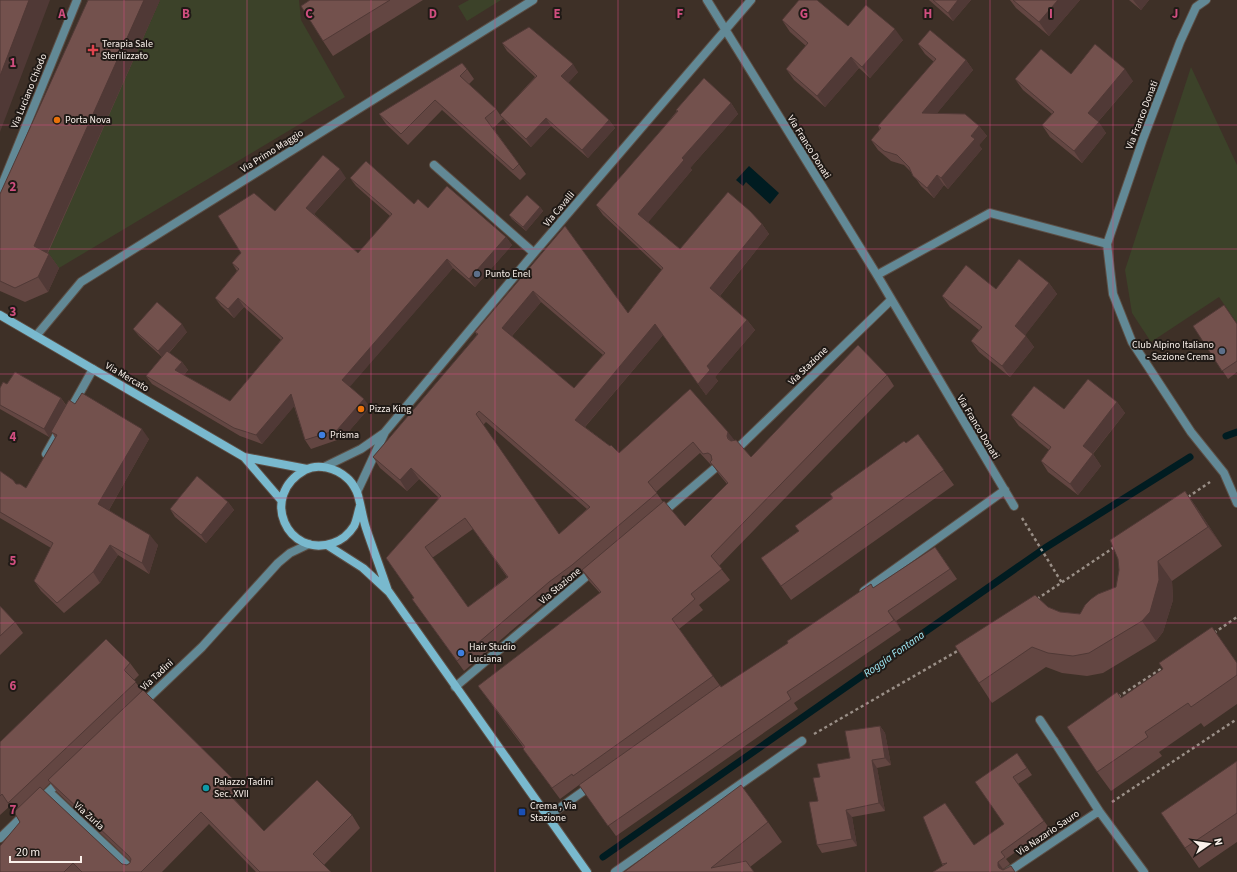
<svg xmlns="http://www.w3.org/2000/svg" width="1237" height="872" font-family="'Source Sans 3',sans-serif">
<rect width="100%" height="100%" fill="#3e3027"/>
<path fill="#3c4229" d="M 160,0 L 299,0 L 301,20 L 345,97 L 59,268 L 44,260 Z
M 469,0 L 501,0 L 467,21 L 458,6 Z
M 1191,67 L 1237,165 L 1237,323 L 1219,297 L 1151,342 L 1132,313 L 1125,270 Z"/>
<path fill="#001c21" d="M 749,166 L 779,193 L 770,204 L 746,182 L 743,186 L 736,180 Z"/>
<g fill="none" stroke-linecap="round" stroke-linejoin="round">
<path stroke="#001c21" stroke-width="7" d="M 1226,436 L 1237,432
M 603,857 L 1045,548 L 1190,457"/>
<g stroke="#5c4f46" stroke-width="10">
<path id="lane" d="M 69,412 L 93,369
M 46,454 L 60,429
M 1040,720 L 1054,741"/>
</g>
<g stroke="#5c4f46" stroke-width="10">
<path id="street" d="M 707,0 L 877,275 L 1014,506
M 434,165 L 534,253
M 0,190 L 77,0
M 1107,244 L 1113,294 L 1132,342 L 1191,432 L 1224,473 L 1237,503
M 877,275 L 990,213 L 1107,244 L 1143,139 L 1180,42 L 1196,7 L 1206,0
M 36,336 L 81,282 L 533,0
M 740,446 L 891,300
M 324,467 L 361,449 L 384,433
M 357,492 L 385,432 L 534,253 L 751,0
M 661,514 L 714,469
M 864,591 L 1005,490
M 455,687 L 594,570
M 143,703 L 202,647 L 278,563 L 290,553 L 309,544
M 1054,741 L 1099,811
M 49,792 L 134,872
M 40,800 L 60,781
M 547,817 L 592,785
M 0,838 L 27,812
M 615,872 L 802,741
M 1008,872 L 1099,811 L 1144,872"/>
</g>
<g stroke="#5c4f46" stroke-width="10">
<path id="secondary" d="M 0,315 L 244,457 L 281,500
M 244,457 L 307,469
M 360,506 C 358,512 357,520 354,526 C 349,534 342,540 333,543 C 288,559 258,496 305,470 C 318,463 336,468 347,478 C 351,481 355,488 357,492 C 361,504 362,516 366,528 C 373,549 381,570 388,591
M 327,545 L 363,568 L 389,592 L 587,872"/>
</g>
<path stroke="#9a8f87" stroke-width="2.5" stroke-dasharray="3 3" stroke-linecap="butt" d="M 1188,497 L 1210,482
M 1022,518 L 1062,583
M 1037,599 L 1116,546
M 1214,633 L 1237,617
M 1118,697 L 1164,667
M 814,734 L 961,649
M 1112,802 L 1237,719"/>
<use href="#lane" stroke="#628996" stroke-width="8"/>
<use href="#street" stroke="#628996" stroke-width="8"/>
<use href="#secondary" stroke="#79b9ce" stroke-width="8"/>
</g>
<path fill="#634642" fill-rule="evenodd" d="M 160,0 L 48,253 L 59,268 L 48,292 L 25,302 L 0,291 L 0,194 Z
M 310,0 L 423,0 L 333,56 L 323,41 Z
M 929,0 L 971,0 L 953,21 Z
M 1010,0 L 1080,0 L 1049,36 L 1016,8 Z
M 1129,0 L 1149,0 L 1141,10 Z
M 782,20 L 848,26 L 903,40 L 870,78 L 859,68 L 825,107 L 794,80 L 786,69 L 806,46 L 790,32 Z
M 502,43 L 578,72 L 568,83 L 609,120 L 615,128 L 588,158 L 551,126 L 531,147 L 506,123 L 500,115 L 535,77 L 507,51 Z
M 918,44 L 966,60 L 973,70 L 937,113 L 979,126 L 987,136 L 979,145 L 982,149 L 948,189 L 944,185 L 934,198 L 921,186 L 912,173 L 904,165 L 891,161 L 878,150 L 871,140 L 880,130 L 878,126 L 934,62 L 925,54 Z
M 467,69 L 474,79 L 469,84 L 496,109 L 503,119 L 493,128 L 526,174 L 520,180 L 442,110 L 408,145 L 386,124 L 379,114 Z
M 1071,74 L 1133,81 L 1098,122 L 1106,133 L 1082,163 L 1050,137 L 1042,125 L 1052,114 L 1023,90 L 1015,79 Z
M 731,103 L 738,114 L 690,168 L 692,170 L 648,222 L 680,249 L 762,224 L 769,234 L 720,296 L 747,320 L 755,330 L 715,377 L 718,381 L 706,395 L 663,335 L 585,427 L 619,453 L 690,389 L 734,440 L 751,457 L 887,375 L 894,386 L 719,566 L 730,580 L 699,605 L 703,610 L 679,629 L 721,687 L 874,588 L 935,547 L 957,579 L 896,621 L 901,630 L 794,703 L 798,709 L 616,836 L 579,785 L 560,799 L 523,749 L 524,748 L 478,686 L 600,593 L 589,581 L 583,572 L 557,592 L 464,671 L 412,599 L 414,598 L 386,558 L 439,498 L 419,479 L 407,491 L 380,468 L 373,457 L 477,335 L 475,332 L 565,226 L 628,313 L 662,270 L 603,215 L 596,205 L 657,135 L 677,111 L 676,110 ZM 541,302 L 603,355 L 574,388 L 512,336 ZM 486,422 L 587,509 L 559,534 L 483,425 ZM 700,453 L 711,465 L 712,464 L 718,473 L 727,484 L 685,526 L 663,502 L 656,492 ZM 473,529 L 507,577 L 468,607 L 432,558 Z
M 346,178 L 314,214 L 358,253 L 390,216 L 356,186 L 350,178 L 414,204 L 506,237 L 512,245 L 475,287 L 453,268 L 349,387 L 370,407 L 343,438 L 311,449 L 305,440 L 294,406 L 262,444 L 240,436 L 152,384 L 146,376 L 162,357 L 139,336 L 133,329 L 187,332 L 169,353 L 182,362 L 188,370 L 184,375 L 230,401 L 281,340 L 244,307 L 234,318 L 221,306 L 215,298 L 237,271 L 232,263 L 275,211 Z
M 540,207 L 543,211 L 526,231 L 512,219 L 509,215 Z
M 1049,283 L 1057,294 L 1025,335 L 1034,347 L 1010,377 L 979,352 L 971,341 L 979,330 L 950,307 L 942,296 Z
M 1237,324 L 1237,372 L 1228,379 L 1193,326 Z
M 7,384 L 61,398 L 66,405 L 75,404 L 149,439 L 109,510 L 158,545 L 149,574 L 118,555 L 100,583 L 64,613 L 41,591 L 34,581 L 51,548 L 0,518 L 0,471 L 13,480 L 16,484 L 26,488 L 55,438 L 52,432 L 49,437 L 0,409 L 0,388 Z
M 1117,402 L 1125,413 L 1093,454 L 1101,466 L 1078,495 L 1048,472 L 1041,461 L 1049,450 L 1019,426 L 1011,415 L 1064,409 Z
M 918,434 L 954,485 L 791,600 L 761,558 L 799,531 L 833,498 Z
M 1185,491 L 1199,511 L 1222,546 L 1172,581 L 1173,600 L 1163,632 L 1156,641 L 1103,673 L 1087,676 L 1062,673 L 1046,667 L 992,703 L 979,683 L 1048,607 L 1060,612 L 1080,614 L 1116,587 Z
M 228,502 L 234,510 L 206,543 L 175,517 L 170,509 Z
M 0,606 L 15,622 L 23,633 L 0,655 Z
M 1212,627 L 1237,663 L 1237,704 L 1204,727 L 1201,723 L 1159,752 L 1162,756 L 1111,791 L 1097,772 L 1163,669 Z
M 130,663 L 139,675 L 134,680 L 142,691 L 233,779 L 242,791 L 234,799 L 264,831 L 352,815 L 360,828 L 324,865 L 331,872 L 256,872 L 209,824 L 162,872 L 0,872 L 20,822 L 10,806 L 0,815 L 0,742 ZM 50,783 L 57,792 L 130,861 L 130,863 L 127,865 L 122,864 L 43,790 Z
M 880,726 L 885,733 L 891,765 L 877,768 L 885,811 L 852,817 L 857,846 L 822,853 L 817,845 L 818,801 L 820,777 L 850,758 Z
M 1017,753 L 1032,775 L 1018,784 L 1049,828 L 1006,859 L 1010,864 L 1003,869 L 1003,870 L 943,866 L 942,864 L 974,845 L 1004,824 Z
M 1237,761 L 1237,842 L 1199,868 L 1185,848 Z
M 768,822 L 782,842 L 750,867 L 624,872 Z"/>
<path fill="#503936" d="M 29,0 L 50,0 L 0,132 L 0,76 Z
M 144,0 L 160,0 L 44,260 L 34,246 Z
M 958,0 L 971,0 L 953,21 L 948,13 Z
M 1058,0 L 1080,0 L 1049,36 L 1039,22 Z
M 1133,0 L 1149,0 L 1141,10 Z
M 895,29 L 903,40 L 870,78 L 862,67 Z
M 851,57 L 859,68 L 825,107 L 817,96 Z
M 966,60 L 973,70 L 929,123 L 922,113 Z
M 573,64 L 578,72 L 567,84 L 561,76 Z
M 1125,69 L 1133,81 L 1096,124 L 1088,113 Z
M 731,103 L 738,114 L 690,168 L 692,170 L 646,225 L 638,214 L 682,158 Z
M 546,118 L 551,126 L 531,147 L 526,139 Z
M 609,120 L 615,128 L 588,158 L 582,150 Z
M 1099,122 L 1106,133 L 1082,163 L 1074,151 Z
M 979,126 L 987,136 L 979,145 L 982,149 L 948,189 L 941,178 L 971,136 Z
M 340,169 L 346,178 L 312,216 L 306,208 Z
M 937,175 L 944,185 L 934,198 L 927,188 Z
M 540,207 L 543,211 L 526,231 L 523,227 Z
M 762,224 L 769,234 L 718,298 L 710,288 Z
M 506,237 L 512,245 L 475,287 L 469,279 Z
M 49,254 L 59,268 L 48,292 L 38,277 Z
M 447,259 L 453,268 L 348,389 L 342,380 Z
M 1049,283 L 1057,294 L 1023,338 L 1015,326 Z
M 533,291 L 541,302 L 509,339 L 502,328 Z
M 238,298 L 244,307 L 234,318 L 228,309 Z
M 747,320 L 755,330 L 715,377 L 718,381 L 706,395 L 698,384 L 707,366 Z
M 182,324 L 187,332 L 163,359 L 158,351 Z
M 655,324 L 663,335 L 582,430 L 575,420 Z
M 1026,336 L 1034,347 L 1010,377 L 1002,366 Z
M 182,362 L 188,370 L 181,378 L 175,370 Z
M 291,394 L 297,403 L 262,444 L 256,435 Z
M 61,398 L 66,406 L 49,437 L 44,429 Z
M 364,399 L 370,407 L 343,438 L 337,430 Z
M 1117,402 L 1125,413 L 1090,457 L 1083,446 Z
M 142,429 L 149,439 L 106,515 L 98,504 Z
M 728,432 L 736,442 L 735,447 L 727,436 Z
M 1093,454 L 1101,466 L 1078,495 L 1070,484 Z
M 411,468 L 419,479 L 407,491 L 400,480 Z
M 1185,491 L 1199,511 L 1222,546 L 1208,527 Z
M 228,502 L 234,510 L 206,543 L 201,535 Z
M 150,535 L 158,545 L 149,574 L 142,563 Z
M 110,545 L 118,555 L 100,583 L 93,572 Z
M 1158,561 L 1172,581 L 1173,600 L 1163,632 L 1156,641 L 1142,621 Z
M 888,611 L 896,621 L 901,630 L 894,620 Z
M 880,726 L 885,733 L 891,765 L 885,758 Z
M 872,760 L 877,768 L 885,811 L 879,803 Z
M 846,810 L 852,817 L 857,846 L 852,839 Z
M 998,862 L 1003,869 L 1003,872 L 999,868 L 998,866 Z"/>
<path fill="#73514d" stroke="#503936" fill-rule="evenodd" d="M 0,0 L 29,0 L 0,76 Z
M 88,0 L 144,0 L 34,246 L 49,254 L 38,277 L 15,288 L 0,281 L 0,194 Z
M 310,0 L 390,0 L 323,41 L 301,6 Z
M 799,0 L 817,0 L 848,26 L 866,5 L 895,29 L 862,67 L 851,57 L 817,96 L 786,69 L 808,43 L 782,20 Z
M 933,0 L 958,0 L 948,13 Z
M 1013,0 L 1058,0 L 1039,22 Z
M 529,27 L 573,64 L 561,76 L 609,120 L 582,150 L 546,118 L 526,139 L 500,115 L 537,76 L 502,43 Z
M 930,30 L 966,60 L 922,113 L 965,114 L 979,126 L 971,136 L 975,139 L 941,178 L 937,175 L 927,188 L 913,176 L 909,167 L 897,155 L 884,151 L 871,140 L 881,128 L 878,126 L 936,59 L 918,44 Z
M 1095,44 L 1125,69 L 1088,113 L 1099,122 L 1074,151 L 1042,125 L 1054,112 L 1015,79 L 1041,49 L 1071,74 Z
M 462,63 L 467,69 L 460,76 L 496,109 L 485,118 L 519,164 L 513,170 L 435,100 L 401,134 L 379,114 Z
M 704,78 L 731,103 L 682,158 L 684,160 L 638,214 L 680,249 L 728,192 L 750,211 L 762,224 L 710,288 L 747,320 L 707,366 L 710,370 L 698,384 L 655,324 L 575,420 L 610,446 L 611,445 L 619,453 L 690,389 L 728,432 L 727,436 L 728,439 L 731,441 L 736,440 L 751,457 L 858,345 L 887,375 L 711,556 L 722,569 L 691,594 L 695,599 L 672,619 L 713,676 L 573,776 L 572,774 L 552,788 L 523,749 L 525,747 L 478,686 L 601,592 L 582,570 L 664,501 L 685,526 L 728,483 L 710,462 L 712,460 L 711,455 L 708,453 L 703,454 L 693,442 L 648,482 L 657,493 L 572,565 L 549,582 L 457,661 L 412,599 L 414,598 L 386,558 L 441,496 L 411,468 L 400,480 L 373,457 L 478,334 L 475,332 L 565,226 L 628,313 L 663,268 L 596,205 L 657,135 L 678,111 L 676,110 ZM 533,291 L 605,353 L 574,388 L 502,328 ZM 479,411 L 590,507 L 559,534 L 476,414 ZM 465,518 L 508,577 L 468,607 L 425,547 Z
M 323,155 L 340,169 L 306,208 L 358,253 L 392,214 L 350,178 L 366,161 L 414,204 L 418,199 L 428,208 L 447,186 L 506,237 L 469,279 L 447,259 L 342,380 L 364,399 L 337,430 L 305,440 L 291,394 L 256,435 L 234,428 L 146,376 L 167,351 L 182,362 L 175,370 L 230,401 L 283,338 L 238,298 L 228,309 L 215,298 L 239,269 L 232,263 L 241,253 L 218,216 L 254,193 L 275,211 Z
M 527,195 L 540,207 L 523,227 L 509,215 Z
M 1019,259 L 1049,283 L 1015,326 L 1026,336 L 1002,366 L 971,341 L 982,327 L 942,296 L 966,265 L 996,289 Z
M 157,302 L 182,324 L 158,351 L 133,329 Z
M 1224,305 L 1237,324 L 1237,361 L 1222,371 L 1193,326 Z
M 15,372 L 61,398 L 44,429 L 0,405 L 0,388 L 3,382 L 7,384 Z
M 1088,379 L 1117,402 L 1083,446 L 1093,454 L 1070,484 L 1041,461 L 1051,447 L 1011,415 L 1034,386 L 1064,409 Z
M 82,393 L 142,429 L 98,504 L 150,535 L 142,563 L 110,545 L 93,572 L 57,603 L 34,581 L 53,543 L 0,512 L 0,471 L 13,480 L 16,484 L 20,484 L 26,488 L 57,435 L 51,432 L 69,400 L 75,404 Z
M 918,434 L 944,470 L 781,586 L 761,558 L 799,531 L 795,526 L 833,498 L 830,494 L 904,441 L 906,443 Z
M 197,476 L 228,502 L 201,535 L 170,509 Z
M 1185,491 L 1208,527 L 1158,561 L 1159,580 L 1150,612 L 1142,621 L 1089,653 L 1073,656 L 1048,653 L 1032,647 L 979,683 L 955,646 L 1035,595 L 1048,607 L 1060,612 L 1080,614 L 1085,605 L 1091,599 L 1098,594 L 1116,587 L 1119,570 L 1118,559 L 1110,540 Z
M 935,547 L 950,569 L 888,611 L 894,620 L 787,692 L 791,699 L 608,826 L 579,785 L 720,685 L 721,687 L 788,643 L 787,641 L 871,584 L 873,588 Z
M 0,606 L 15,622 L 0,636 Z
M 1212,627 L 1237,663 L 1237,675 L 1191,707 L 1188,703 L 1145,732 L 1148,737 L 1097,772 L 1067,727 L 1117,692 L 1121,698 L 1163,669 L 1159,663 Z
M 106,639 L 130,663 L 124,670 L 136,682 L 8,803 L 2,794 L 0,796 L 0,742 Z
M 143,690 L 233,779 L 224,789 L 264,831 L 317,780 L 352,815 L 313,854 L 331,872 L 260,872 L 201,812 L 141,872 L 82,872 L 73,863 L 64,872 L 0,872 L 0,846 L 20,822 L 14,812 L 40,787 L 122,864 L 127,865 L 130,863 L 131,859 L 129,856 L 48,780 Z
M 880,726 L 885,758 L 872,760 L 879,803 L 846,810 L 852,839 L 817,845 L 809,802 L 818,801 L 813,778 L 820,777 L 817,764 L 850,758 L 845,731 Z
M 1017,753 L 1027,768 L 1013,777 L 1044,821 L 1001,852 L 1005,857 L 998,862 L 998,866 L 999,868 L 1003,870 L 1011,866 L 1015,872 L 933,872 L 947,863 L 942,864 L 923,817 L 945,803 L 974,845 L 1004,824 L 975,782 Z
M 1237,761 L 1237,813 L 1185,848 L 1161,813 Z
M 741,785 L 768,822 L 711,868 L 746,861 L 754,872 L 624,872 Z"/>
<path fill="none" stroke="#d04e7f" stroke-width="1" stroke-opacity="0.55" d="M 124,0 L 124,872M 247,0 L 247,872M 371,0 L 371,872M 495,0 L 495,872M 618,0 L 618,872M 742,0 L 742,872M 866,0 L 866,872M 990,0 L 990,872M 1113,0 L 1113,872M 0,125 L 1237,125M 0,249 L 1237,249M 0,374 L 1237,374M 0,498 L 1237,498M 0,623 L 1237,623M 0,747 L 1237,747"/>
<path fill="#e0444e" stroke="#201a16" stroke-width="1.5" d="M91 44h4v4h4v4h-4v4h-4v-4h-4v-4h4z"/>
<g fill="#e8710a" stroke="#201a16" stroke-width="1.5">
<circle cx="57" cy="120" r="4"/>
<circle cx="361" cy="409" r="4"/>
</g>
<g fill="#5c6f8a" stroke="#201a16" stroke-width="1.5">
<circle cx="477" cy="274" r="4"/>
<circle cx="1222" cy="351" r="4"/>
</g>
<g fill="#3f7fe0" stroke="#201a16" stroke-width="1.5">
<circle cx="322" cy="435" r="4"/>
<circle cx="461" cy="653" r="4"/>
</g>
<circle fill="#0f9aa8" stroke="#201a16" stroke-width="1.5" cx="206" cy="788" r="4"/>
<rect fill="#1a4fb4" stroke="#201a16" stroke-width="1.5" x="518" y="808" width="8" height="8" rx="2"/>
<g text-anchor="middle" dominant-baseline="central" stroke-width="4" stroke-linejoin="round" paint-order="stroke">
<g font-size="10" fill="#faf1eb" stroke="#201a16" text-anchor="start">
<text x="102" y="44">Terapia Sale<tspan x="102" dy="12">Sterilizzato</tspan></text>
<text x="65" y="120">Porta Nova</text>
<text x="485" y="274">Punto Enel</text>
<text x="1214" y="345" text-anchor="end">Club Alpino Italiano<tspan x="1214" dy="12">- Sezione Crema</tspan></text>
<text x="369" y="409">Pizza King</text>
<text x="330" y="435">Prisma</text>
<text x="469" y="647">Hair Studio<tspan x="469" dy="12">Luciana</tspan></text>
<text x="214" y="782">Palazzo Tadini<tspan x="214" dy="12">Sec. XVII</tspan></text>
<text x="530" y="806">Crema , Via<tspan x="530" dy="12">Stazione</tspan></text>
</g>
<g font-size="10" fill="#faf1eb" stroke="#201a16">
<text transform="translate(29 91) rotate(-68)">Via Luciano Chiodo</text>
<text transform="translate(1142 115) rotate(-69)">Via Franco Donati</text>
<text transform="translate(809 147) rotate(58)">Via Franco Donati</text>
<text transform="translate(272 151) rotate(-32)">Via Primo Maggio</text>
<text transform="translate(559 209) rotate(-50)">Via Cavalli</text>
<text transform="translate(808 366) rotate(-44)">Via Stazione</text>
<text transform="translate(127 377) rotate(30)">Via Mercato</text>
<text transform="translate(978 427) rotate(59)">Via Franco Donati</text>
<text transform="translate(560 586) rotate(-40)">Via Stazione</text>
<text transform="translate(157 675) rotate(-43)">Via Tadini</text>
<text transform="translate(89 816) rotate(42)">Via Zurla</text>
<text transform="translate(1048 833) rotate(-34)">Via Nazario Sauro</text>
</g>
<g font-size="11" font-style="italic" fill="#a0ecf9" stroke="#201a16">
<text transform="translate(894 654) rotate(-35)">Roggia Fontana</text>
</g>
</g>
<g font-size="13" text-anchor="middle" font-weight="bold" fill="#d04e7f" stroke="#201a16" stroke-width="4" stroke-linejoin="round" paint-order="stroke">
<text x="62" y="18">A</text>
<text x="186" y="18">B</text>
<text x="309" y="18">C</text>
<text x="433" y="18">D</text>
<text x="557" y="18">E</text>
<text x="680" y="18">F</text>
<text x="804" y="18">G</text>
<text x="928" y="18">H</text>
<text x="1051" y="18">I</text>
<text x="1175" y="18">J</text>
<text x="13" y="67">1</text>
<text x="13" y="191">2</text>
<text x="13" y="316">3</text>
<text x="13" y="441">4</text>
<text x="13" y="565">5</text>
<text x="13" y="690">6</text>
<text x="13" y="814">7</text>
</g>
<g transform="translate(1209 844) rotate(77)" stroke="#201a16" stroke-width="3" paint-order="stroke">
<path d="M0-3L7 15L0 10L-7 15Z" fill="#faf1eb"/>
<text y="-6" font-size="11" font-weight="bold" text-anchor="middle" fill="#faf1eb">N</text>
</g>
<path d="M10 856v6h71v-6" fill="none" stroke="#faf1eb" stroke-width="2"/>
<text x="16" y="856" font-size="12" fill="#faf1eb" stroke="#201a16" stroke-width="3" paint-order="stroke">20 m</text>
</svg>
